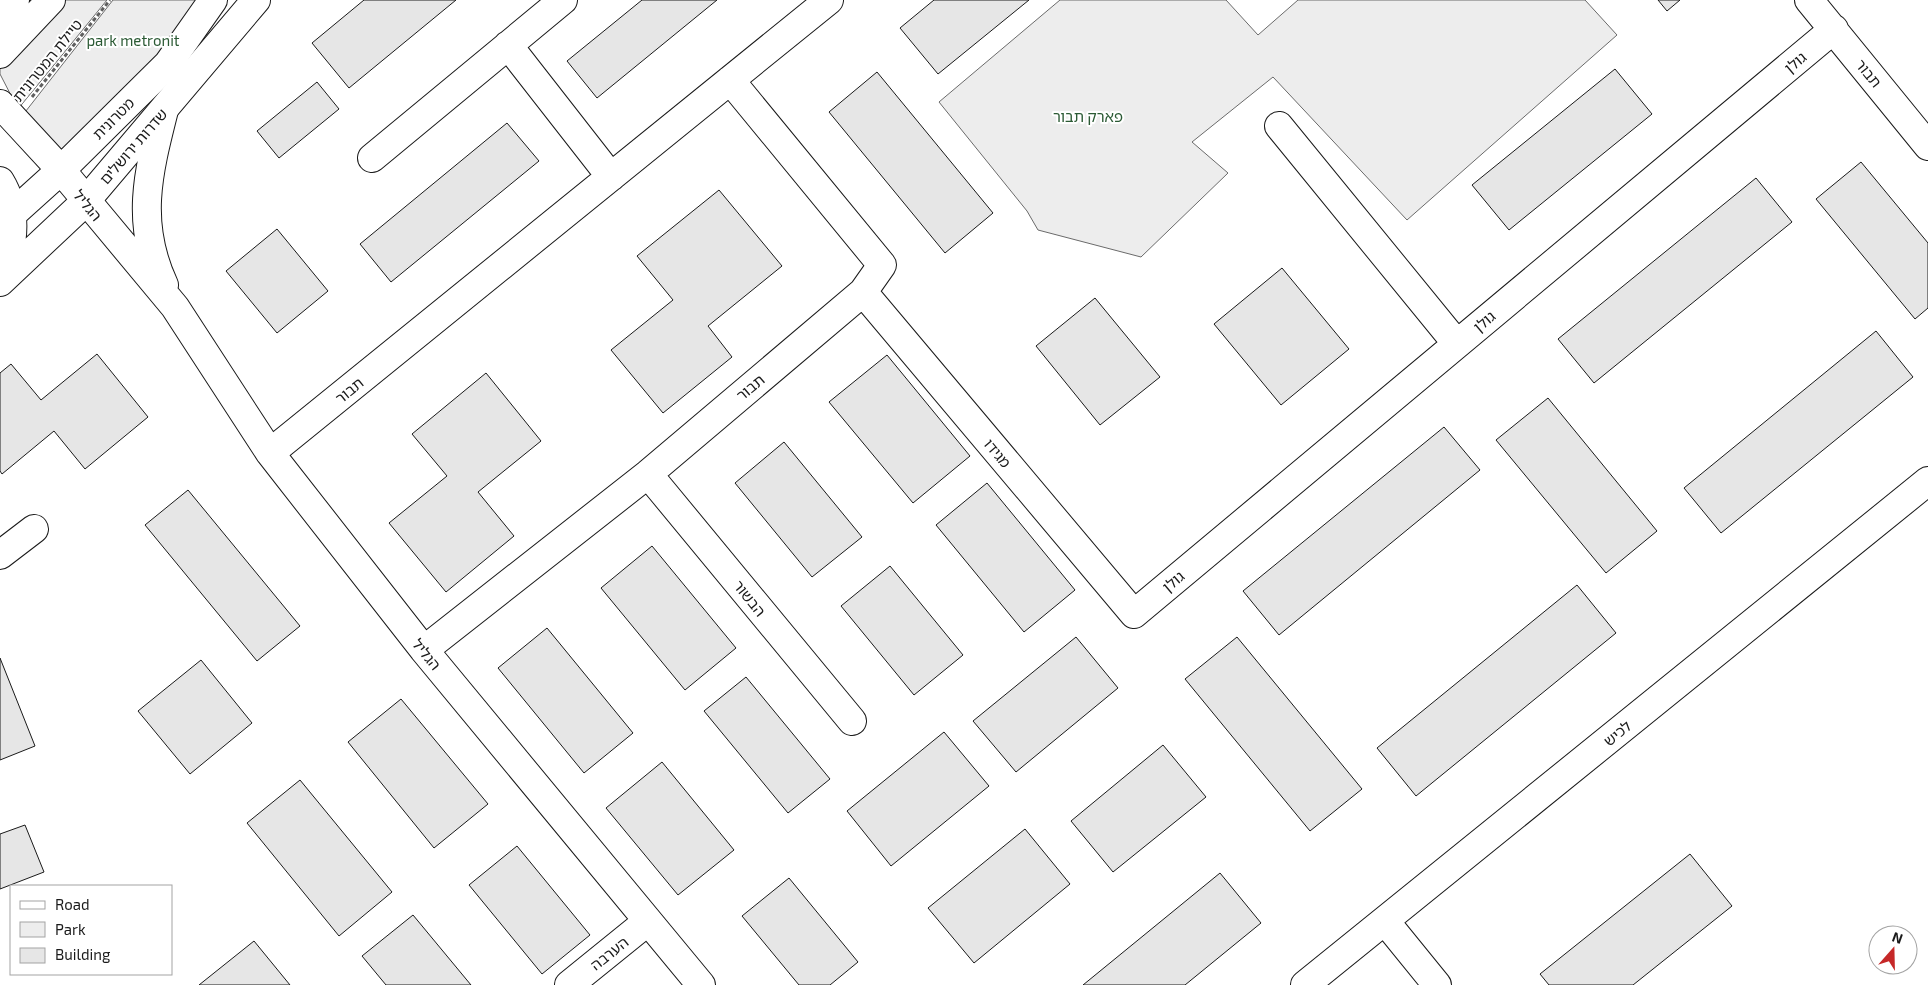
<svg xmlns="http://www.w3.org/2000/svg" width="1928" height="985" font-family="'Exo 2','Noto Sans Hebrew',sans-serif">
<rect width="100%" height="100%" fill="#fff"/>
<path fill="#ededed" stroke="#6a6a6a" d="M 53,0 L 107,0 L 18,109 L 0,74 L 0,63 Z
M 113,0 L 213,0 L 62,158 L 22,116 Z
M 1060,0 L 1226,0 L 1258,35 L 1298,0 L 1585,0 L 1617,35 L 1407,220 L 1273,77 L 1192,142 L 1228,173 L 1141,257 L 1038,230 L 1027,211 L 939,102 Z"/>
<path fill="#e6e6e6" stroke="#1a1a1a" d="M 364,0 L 456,0 L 349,88 L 312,43 Z
M 642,0 L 717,0 L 597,98 L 567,61 Z
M 934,0 L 1029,0 L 938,74 L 900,28 Z
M 1658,0 L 1680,0 L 1667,11 Z
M 1615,69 L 1652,114 L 1509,230 L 1472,185 Z
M 877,72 L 993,213 L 945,253 L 829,112 Z
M 317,82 L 339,109 L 279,158 L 257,131 Z
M 507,123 L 539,161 L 391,282 L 360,244 Z
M 1861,162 L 1928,243 L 1928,308 L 1915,319 L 1816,199 Z
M 1756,178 L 1792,222 L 1594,383 L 1558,339 Z
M 719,190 L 782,266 L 708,326 L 732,357 L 663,413 L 611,350 L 673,300 L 637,256 Z
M 277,229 L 328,291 L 277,333 L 226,271 Z
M 1282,268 L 1349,349 L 1281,405 L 1214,324 Z
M 1095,298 L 1160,377 L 1100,425 L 1036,346 Z
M 1876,331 L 1913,377 L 1721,533 L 1684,488 Z
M 97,354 L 148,417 L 85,469 L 54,431 L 2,474 L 0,471 L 0,373 L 11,364 L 41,400 Z
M 887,355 L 970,456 L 913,503 L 829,402 Z
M 486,373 L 541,441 L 478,492 L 514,536 L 446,592 L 389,523 L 447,476 L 412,434 Z
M 1548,398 L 1657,531 L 1606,573 L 1496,440 Z
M 1444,427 L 1480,470 L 1279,635 L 1243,591 Z
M 784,442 L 862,537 L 812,577 L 735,483 Z
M 987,483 L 1075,590 L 1024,632 L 936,525 Z
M 188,490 L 300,626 L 257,661 L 145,525 Z
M 652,546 L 736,648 L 685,690 L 601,588 Z
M 890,566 L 963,655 L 914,695 L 841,606 Z
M 1577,585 L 1616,633 L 1416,796 L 1377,748 Z
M 547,628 L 633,733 L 584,773 L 498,668 Z
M 1076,637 L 1118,688 L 1016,772 L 973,721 Z
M 1237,637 L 1362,789 L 1310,831 L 1185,679 Z
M 0,658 L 35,746 L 0,760 Z
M 201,660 L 252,723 L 190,774 L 138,711 Z
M 746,677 L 830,779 L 788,813 L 704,711 Z
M 401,699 L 488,804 L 434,848 L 348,742 Z
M 944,732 L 989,786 L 891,866 L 847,811 Z
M 1163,745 L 1206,797 L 1113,872 L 1071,821 Z
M 662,762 L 734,850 L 678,895 L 606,808 Z
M 300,780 L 392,892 L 339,936 L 247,823 Z
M 25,825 L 44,872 L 0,889 L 0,834 Z
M 1025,829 L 1070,884 L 974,963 L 928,908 Z
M 517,846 L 590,935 L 542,974 L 469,885 Z
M 1690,854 L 1732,906 L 1633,985 L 1549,985 L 1540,974 Z
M 1220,873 L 1261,923 L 1185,985 L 1083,985 Z
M 789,878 L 858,962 L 830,985 L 799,985 L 742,916 Z
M 413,915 L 471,985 L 386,985 L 362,956 Z
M 254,941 L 290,985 L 199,985 Z"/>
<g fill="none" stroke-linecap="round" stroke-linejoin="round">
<g stroke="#1a1a1a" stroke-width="30">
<path id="minor" d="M 1809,0 L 1928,146
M 0,27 L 15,0
M 508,45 L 611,177
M 0,54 L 51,0
M 0,104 L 61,170 L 175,307 L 270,453 L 424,650 L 701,985
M 164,110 C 148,173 135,223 164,285
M 1279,126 L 1457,344
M 372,158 L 563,0
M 0,225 L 61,170 L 168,64 L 213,0
M 863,292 L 1134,614 L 1834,29
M 270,453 L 829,0
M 648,474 L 852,721
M 0,555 L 34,529
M 424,650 L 648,474 L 863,292 L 882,265 L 730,80
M 1385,921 L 1437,985
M 569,985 L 648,921
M 1305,985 L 1928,481"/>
</g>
<g stroke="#1a1a1a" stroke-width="30">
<path id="major" d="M 0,5 L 5,0
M 0,181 C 16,207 17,244 0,271
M 0,282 L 85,202 L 256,0"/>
</g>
<path stroke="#5f5f5f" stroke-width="3" stroke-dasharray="4 2.5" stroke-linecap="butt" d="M 32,97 L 110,0"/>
<use href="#minor" stroke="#fff" stroke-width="28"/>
<use href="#major" stroke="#fff" stroke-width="28"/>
</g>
<g text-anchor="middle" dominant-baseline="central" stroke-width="4" stroke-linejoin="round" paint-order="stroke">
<g font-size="15" fill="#2b5a34" stroke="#fff">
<text x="133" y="40">park metronit</text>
<text x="1088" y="116">פארק תבור</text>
</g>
<g font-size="15" fill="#1a1a1a" stroke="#fff">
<text transform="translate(47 60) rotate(-51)">טיילת המטרונית</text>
<text transform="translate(1795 62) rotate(-40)">גולן</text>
<text transform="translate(1869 73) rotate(51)">תבור</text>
<text transform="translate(113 118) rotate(-45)">מטרונית</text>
<text transform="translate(133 146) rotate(-49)">שדרות ירושלים</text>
<text transform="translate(88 205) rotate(51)">הגליל</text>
<text transform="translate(1484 321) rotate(-40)">גולן</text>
<text transform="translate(750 387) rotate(-40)">תבור</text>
<text transform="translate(349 390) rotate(-39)">תבור</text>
<text transform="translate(998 453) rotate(50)">מגידו</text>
<text transform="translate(1173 581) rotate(-40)">גולן</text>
<text transform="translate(750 598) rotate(51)">הבשור</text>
<text transform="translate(427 654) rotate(51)">הגליל</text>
<text transform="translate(1617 733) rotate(-39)">לכיש</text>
<text transform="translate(609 953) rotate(-39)">הערבה</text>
</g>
</g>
<rect x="10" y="885" width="162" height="90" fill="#ffffff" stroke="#a3a3a3"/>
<rect x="20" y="901" width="25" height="8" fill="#ffffff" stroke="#a3a3a3"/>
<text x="55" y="910" font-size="15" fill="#1a1a1a">Road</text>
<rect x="20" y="922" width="25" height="15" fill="#ededed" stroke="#a3a3a3"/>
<text x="55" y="935" font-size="15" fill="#1a1a1a">Park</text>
<rect x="20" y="948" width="25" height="15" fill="#e6e6e6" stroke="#a3a3a3"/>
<text x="55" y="960" font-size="15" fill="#1a1a1a">Building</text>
<g transform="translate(1893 950) rotate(20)"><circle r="24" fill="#ffffff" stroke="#a3a3a3"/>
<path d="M0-4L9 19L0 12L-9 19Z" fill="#c62828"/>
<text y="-8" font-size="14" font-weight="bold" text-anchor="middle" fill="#1a1a1a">N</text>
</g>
</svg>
